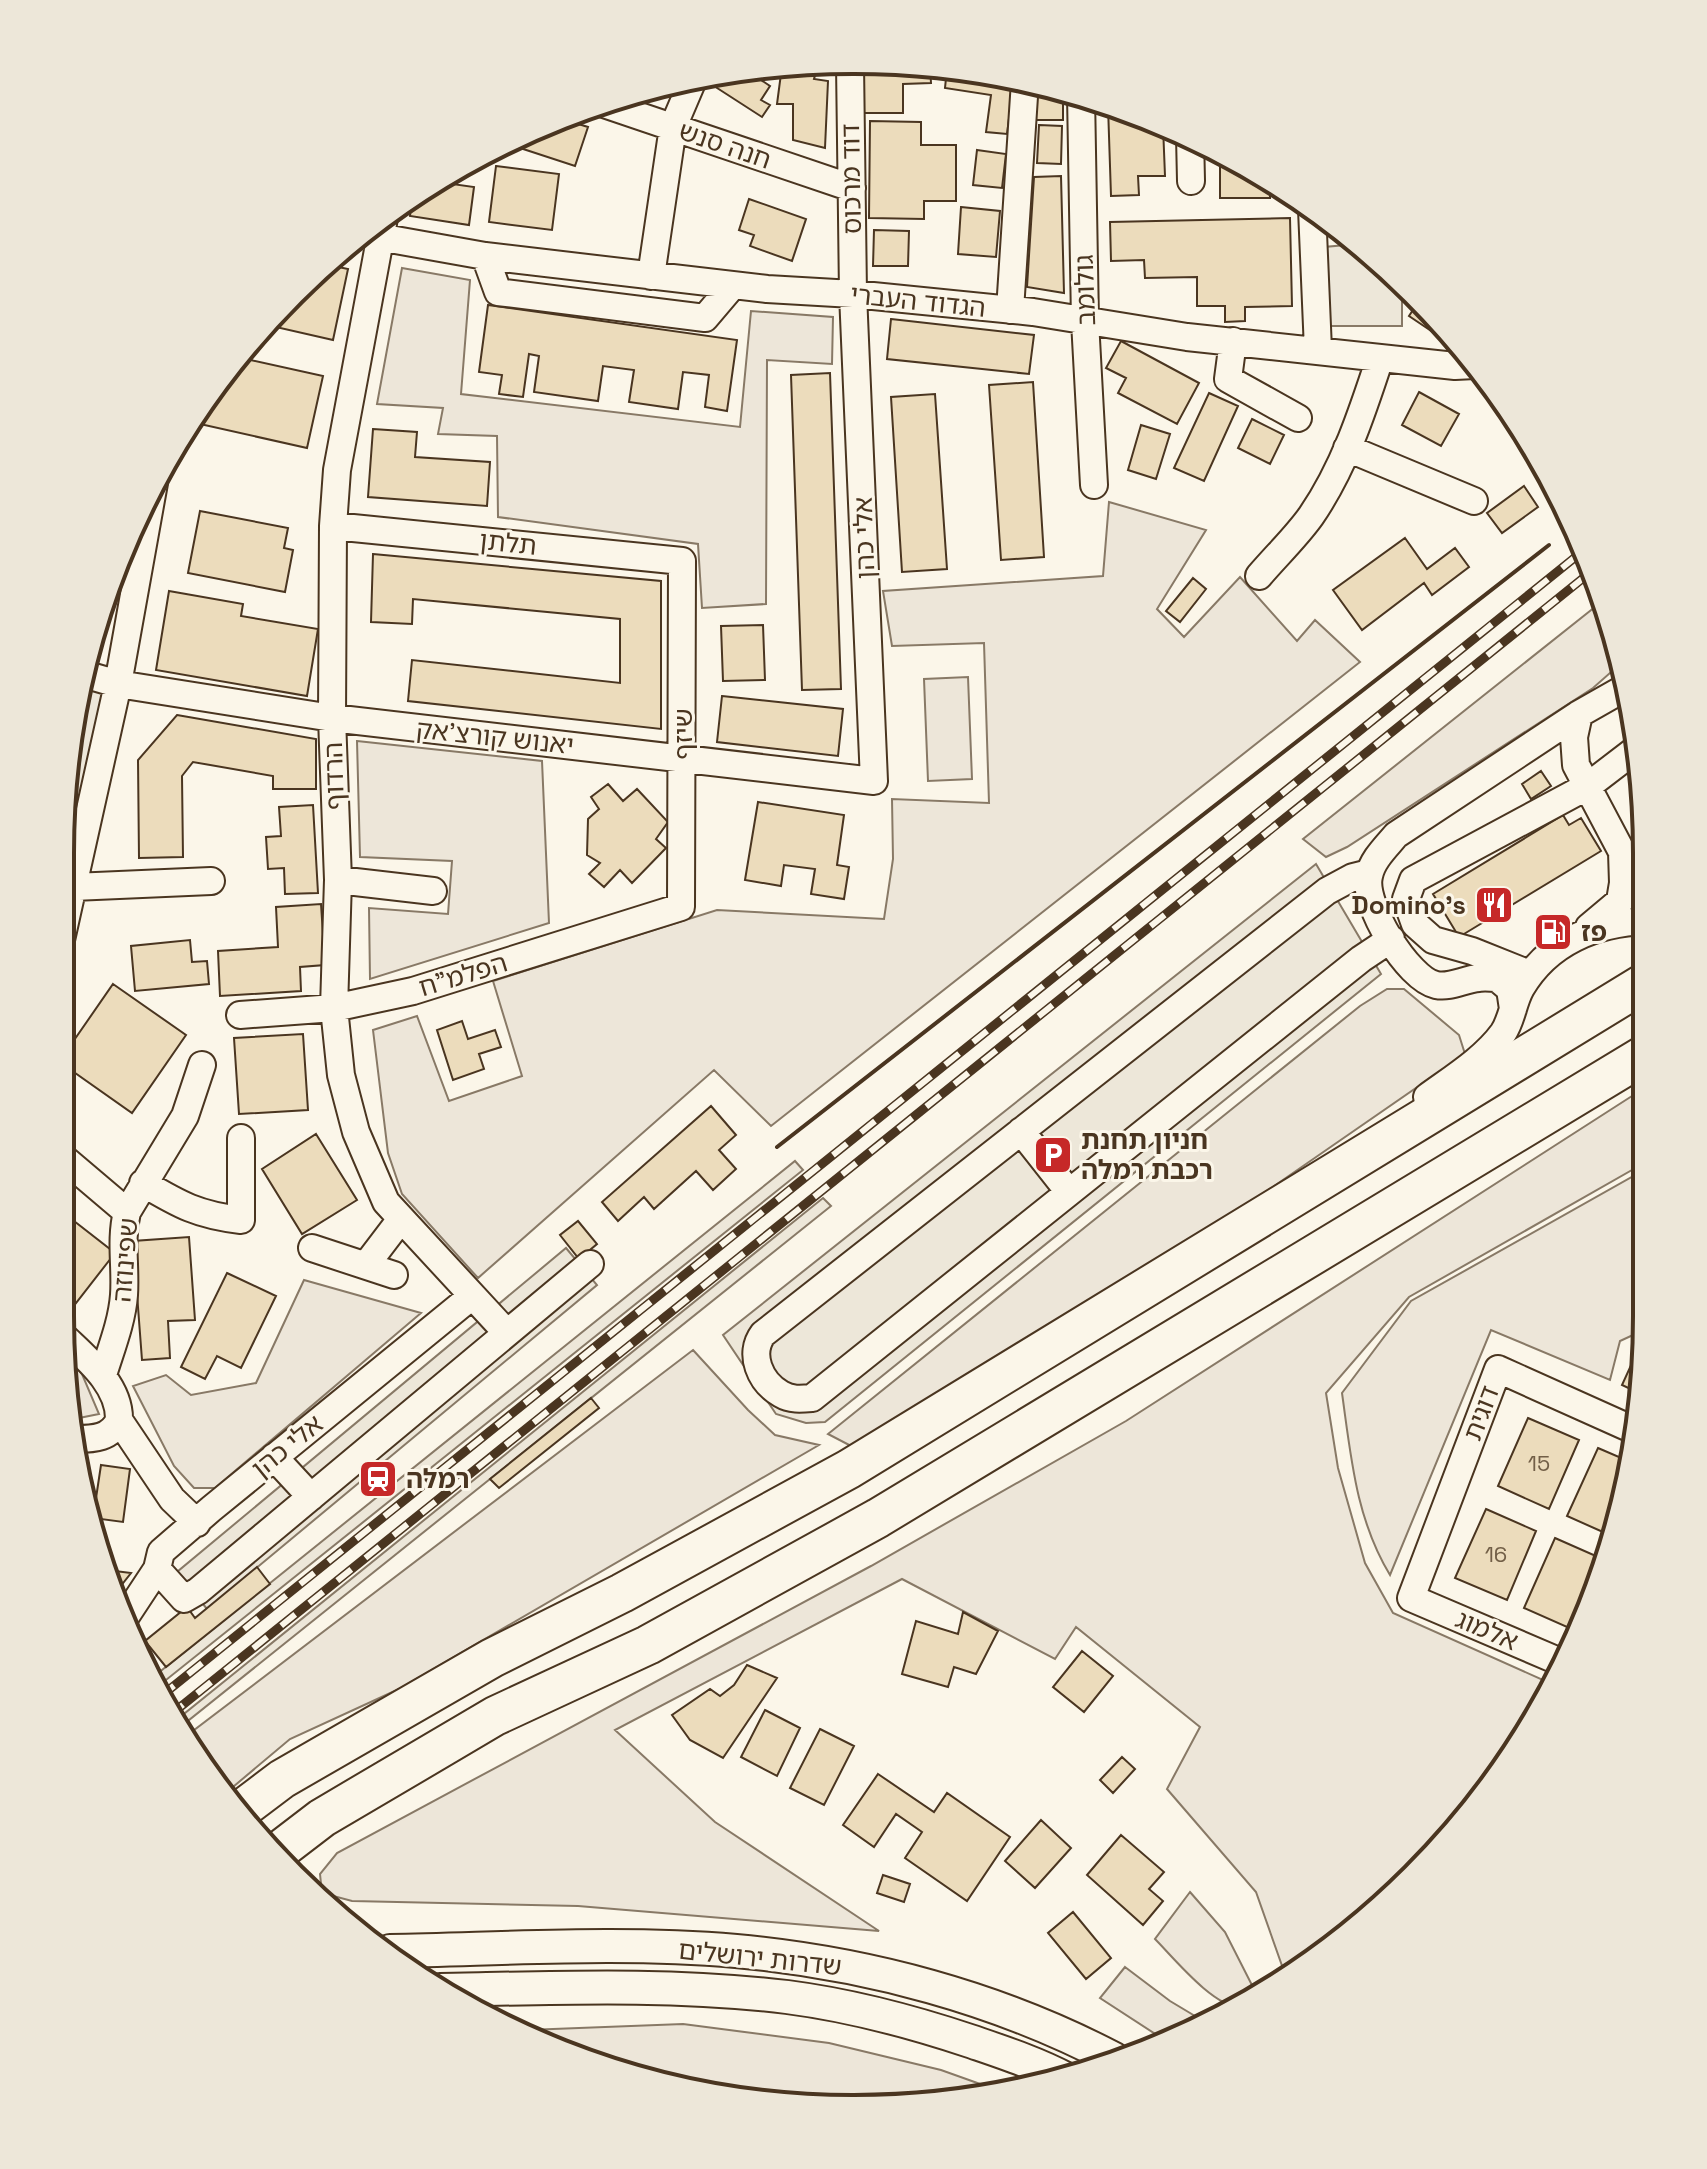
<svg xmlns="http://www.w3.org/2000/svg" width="1707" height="2169" font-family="'Space Grotesk','Noto Sans Hebrew',sans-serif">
<rect width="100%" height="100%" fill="#fbf6e9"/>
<path fill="#ede6d9" stroke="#887966" stroke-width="2" d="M 402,268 L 470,280 L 461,394 L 740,427 L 751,311 L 833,317 L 832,364 L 767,360 L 766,604 L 702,608 L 698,544 L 498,517 L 497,436 L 438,434 L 443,408 L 377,404 Z
M 1109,502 L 1206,530 L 1157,609 L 1184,637 L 1240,577 L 1297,641 L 1315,620 L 1360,662 L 771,1126 L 714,1070 L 478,1278 L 402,1194 L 388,1153 L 373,1030 L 417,1016 L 449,1101 L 522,1076 L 493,981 L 717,910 L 884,919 L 893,859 L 892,799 L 989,803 L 984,643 L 892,646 L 883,591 L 1103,576 Z
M 1605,599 L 1618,666 L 1593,688 L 1347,847 L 1326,857 L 1303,839 Z
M 968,677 L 972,779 L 928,781 L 924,679 Z
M 357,741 L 542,761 L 549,923 L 370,979 L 369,908 L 448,914 L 452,861 L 360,857 Z
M 1387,989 L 1404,989 L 1459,1035 L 1465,1054 L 1238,1211 L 853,1447 L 828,1434 L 1360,1006 Z
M 1646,1087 L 1646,1162 L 1409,1297 L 1326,1393 L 1338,1468 L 1365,1563 L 1393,1613 L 1552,1684 L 1513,1757 L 1377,1912 L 1286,1977 L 1256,1892 L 1167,1789 L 1200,1727 L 1076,1627 L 1055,1659 L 902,1579 L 615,1730 L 715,1822 L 879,1931 L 578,1906 L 352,1901 L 322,1893 L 320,1874 L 337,1853 L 871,1566 L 1126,1421 Z
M 1646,1169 L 1646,1329 L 1620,1341 L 1610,1380 L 1491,1330 L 1390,1575 C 1356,1519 1351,1457 1342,1393 L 1411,1301 Z
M 304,1280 L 421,1313 L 215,1488 L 194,1488 L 174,1466 L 133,1386 L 166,1375 L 191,1395 L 256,1383 Z
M 693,1350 L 748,1410 L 775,1435 L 819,1445 L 399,1689 L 290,1739 L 227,1792 L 185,1737 Z
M 65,1355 L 82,1374 L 99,1414 L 74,1419 Z
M 1190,1892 L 1225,1932 L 1258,1997 C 1254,2000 1246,2006 1241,2007 C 1214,2008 1173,1957 1155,1939 Z
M 1125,1967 L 1170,2001 L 1205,2022 L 1163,2039 L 1100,1998 Z
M 683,2024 L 829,2043 L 941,2070 L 997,2090 L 854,2109 L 649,2082 L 527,2030 Z"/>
<path fill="#ede7d9" stroke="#887966" stroke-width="2" d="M 1358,244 L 1402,285 L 1402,326 L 1330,326 L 1324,247 Z
M 87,675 L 118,684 L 79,859 L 62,855 L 62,802 Z
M 1316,864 L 1381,974 L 825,1422 L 806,1423 L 776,1414 L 723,1335 Z
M 795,1161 L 803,1170 L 156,1688 L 152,1678 Z
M 823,1198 L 831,1206 L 179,1728 L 174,1722 Z
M 566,1248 L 597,1285 L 207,1609 L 177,1572 Z"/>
<path fill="#ecdcbc" stroke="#4a3520" stroke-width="2" d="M 905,62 L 930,66 L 931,83 L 903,84 L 903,113 L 864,113 L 864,63 Z
M 818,65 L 814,79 L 828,81 L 825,148 L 793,140 L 793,104 L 777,104 L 782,66 Z
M 743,68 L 770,86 L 761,100 L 770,105 L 762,117 L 714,86 L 722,73 Z
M 947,69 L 1014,80 L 1007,134 L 986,132 L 991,95 L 945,88 Z
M 1036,83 L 1063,89 L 1063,120 L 1036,120 Z
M 1108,106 L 1139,117 L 1139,123 L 1153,123 L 1163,126 L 1165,176 L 1138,176 L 1139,195 L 1111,196 Z
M 562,119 L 588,127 L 575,166 L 511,145 L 512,141 Z
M 870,121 L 921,122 L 921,145 L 956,145 L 956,201 L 924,201 L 924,219 L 869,218 Z
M 1039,125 L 1062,126 L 1061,164 L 1037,163 Z
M 977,150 L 1006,154 L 1002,188 L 973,185 Z
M 496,166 L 559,174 L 552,230 L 489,222 Z
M 1220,167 L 1245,167 L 1270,183 L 1270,198 L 1220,198 Z
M 455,168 L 452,184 L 474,187 L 469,225 L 410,216 L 412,198 Z
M 1061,176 L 1064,293 L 1027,287 L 1034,177 Z
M 749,199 L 806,219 L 792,261 L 750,246 L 754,235 L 739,230 Z
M 961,207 L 1000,211 L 996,257 L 958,254 Z
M 1290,218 L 1292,306 L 1245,307 L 1245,321 L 1225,322 L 1225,306 L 1197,306 L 1197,277 L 1145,278 L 1144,260 L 1111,261 L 1110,222 Z
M 874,230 L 909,231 L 908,266 L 873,266 Z
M 324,264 L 348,269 L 333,340 L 267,325 Z
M 1419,301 L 1454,336 L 1449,343 L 1409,316 Z
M 488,305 L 737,340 L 727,411 L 705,407 L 709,375 L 683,372 L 678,409 L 629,402 L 634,370 L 603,366 L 598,401 L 534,392 L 539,356 L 529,354 L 523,397 L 499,394 L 502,375 L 479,372 Z
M 891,319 L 1034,335 L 1029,374 L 887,359 Z
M 1121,341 L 1199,383 L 1177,424 L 1118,393 L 1126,378 L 1106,368 Z
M 237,357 L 323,376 L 307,448 L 200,424 L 205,399 Z
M 830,373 L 841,689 L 802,690 L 791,375 Z
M 1033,382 L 1044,557 L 1001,560 L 989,385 Z
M 1419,392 L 1459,414 L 1441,446 L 1402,425 Z
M 1209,393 L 1238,406 L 1204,481 L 1174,468 Z
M 935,394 L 947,569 L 902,572 L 891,397 Z
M 1252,419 L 1284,435 L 1270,464 L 1238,448 Z
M 1141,425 L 1170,434 L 1156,479 L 1128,470 Z
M 373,429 L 417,432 L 415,457 L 490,462 L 487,506 L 368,497 Z
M 1524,486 L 1538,507 L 1502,533 L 1487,513 Z
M 200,511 L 288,528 L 284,548 L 293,550 L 285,592 L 188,573 Z
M 1405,538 L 1427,569 L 1455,548 L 1469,567 L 1432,595 L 1424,583 L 1362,630 L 1333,590 Z
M 373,554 L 661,581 L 661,729 L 408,701 L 412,660 L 620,683 L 620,619 L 413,599 L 412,624 L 371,622 Z
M 1193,578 L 1206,589 L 1180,622 L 1166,611 Z
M 169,591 L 243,604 L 241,616 L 318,629 L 307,696 L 156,670 Z
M 763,625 L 765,680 L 723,681 L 721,626 Z
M 722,696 L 843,709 L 838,756 L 717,742 Z
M 177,715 L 316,739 L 316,789 L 273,789 L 273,776 L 193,762 L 182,776 L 183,857 L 139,858 L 138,760 Z
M 1541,771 L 1551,786 L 1531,799 L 1522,784 Z
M 608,784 L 623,801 L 637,789 L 668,822 L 656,839 L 666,848 L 632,883 L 620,870 L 604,887 L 589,874 L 600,863 L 587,855 L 588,819 L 599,809 L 591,797 Z
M 758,802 L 844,815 L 837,865 L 849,867 L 844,899 L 811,894 L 815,869 L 784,865 L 781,886 L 745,880 Z
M 313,805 L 318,893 L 285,894 L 284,868 L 268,869 L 266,837 L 281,836 L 279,807 Z
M 1563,815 L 1569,825 L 1581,818 L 1601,851 L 1459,937 L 1433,894 Z
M 321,904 L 325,965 L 300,967 L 301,991 L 220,996 L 218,951 L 278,947 L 276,907 Z
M 190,940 L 192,962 L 207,961 L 209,984 L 135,991 L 131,946 Z
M 113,984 L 186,1035 L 132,1113 L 61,1063 L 61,1059 Z
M 462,1021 L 468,1039 L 495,1030 L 501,1047 L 479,1054 L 484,1069 L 453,1080 L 437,1030 Z
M 303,1034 L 308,1110 L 239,1114 L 234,1038 Z
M 711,1106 L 736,1135 L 719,1150 L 736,1169 L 713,1190 L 696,1171 L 654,1209 L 644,1197 L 618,1221 L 602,1202 Z
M 316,1134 L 357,1200 L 302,1234 L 262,1169 Z
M 74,1221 L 115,1253 L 76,1303 L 60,1291 L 60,1239 Z
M 578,1221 L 597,1244 L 579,1259 L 560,1235 Z
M 189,1237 L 195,1320 L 168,1321 L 170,1358 L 142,1360 L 133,1241 Z
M 227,1273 L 276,1296 L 241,1368 L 217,1356 L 205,1379 L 181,1367 Z
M 1632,1363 L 1642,1368 L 1639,1393 L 1622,1385 Z
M 591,1398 L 599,1408 L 499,1488 L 490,1479 Z
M 1528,1418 L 1579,1440 L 1549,1509 L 1498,1486 Z
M 1598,1448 L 1633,1463 L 1612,1536 L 1567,1516 Z
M 101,1465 L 130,1469 L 123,1522 L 93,1518 Z
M 1486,1509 L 1536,1531 L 1507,1600 L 1455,1578 Z
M 1555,1538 L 1605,1560 L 1576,1631 L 1524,1608 Z
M 257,1567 L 270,1584 L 166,1667 L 145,1641 L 187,1607 L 195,1618 Z
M 107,1570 L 131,1573 L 116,1592 Z
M 963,1612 L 998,1631 L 976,1674 L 954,1667 L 948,1687 L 902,1674 L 916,1621 L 958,1634 Z
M 1082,1651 L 1113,1676 L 1084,1712 L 1053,1687 Z
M 747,1665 L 777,1678 L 723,1758 L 690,1740 L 672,1715 L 710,1689 L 720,1696 L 734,1685 Z
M 765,1710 L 800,1728 L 777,1776 L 741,1757 Z
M 820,1729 L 854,1746 L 824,1805 L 790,1788 Z
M 1122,1757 L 1135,1769 L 1113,1793 L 1100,1780 Z
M 878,1774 L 934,1812 L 947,1793 L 1010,1837 L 967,1901 L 905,1858 L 922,1832 L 896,1814 L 874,1847 L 843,1825 Z
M 1041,1820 L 1071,1848 L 1035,1888 L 1005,1861 Z
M 1121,1835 L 1164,1872 L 1149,1889 L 1163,1901 L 1143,1925 L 1087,1875 Z
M 883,1875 L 910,1884 L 904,1902 L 877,1893 Z
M 1073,1912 L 1111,1958 L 1086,1979 L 1048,1933 Z"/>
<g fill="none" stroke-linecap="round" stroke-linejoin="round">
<g stroke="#4a3520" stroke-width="30">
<path id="minor" d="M 1081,95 L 1085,321 L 1094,485
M 598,102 L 852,188
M 1190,136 L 1191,181
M 1312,209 L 1318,350
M 384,218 L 337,470 L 333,526 L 332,718 L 338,880 L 334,1008 L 341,1075 L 356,1132 L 386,1202 L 507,1333
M 362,234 L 485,256 L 767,289 L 853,294 L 1033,312 L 1187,337 L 1455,366 L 1475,365
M 485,256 L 498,292 L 705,318 L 733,285
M 651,276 L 673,127 L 693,80
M 1010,310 L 1025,81
M 1233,341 L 1228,379 L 1298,418
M 1347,448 L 1474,501
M 1259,576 C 1276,556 1296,537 1311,516 C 1344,468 1362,413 1380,358
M 87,675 L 118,684 L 332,718 L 874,781 L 853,294 L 850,64
M 1579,714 L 1574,737 L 1576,765 L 1622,852 L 1623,883 L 1620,901 L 1589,927
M 1369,873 L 1353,877 L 1327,891 L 763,1334 C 748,1354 760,1382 781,1394 C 791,1400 801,1399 812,1398 L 1361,959 L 1391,939
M 338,880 L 433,891
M 73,887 L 211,881
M 61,940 L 118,684 L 154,483
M 1527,973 L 1472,951 L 1433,940 L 1415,924 L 1406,899 L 1413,880 L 1588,786 L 1635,750
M 1513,1009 L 1510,989 L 1497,978 C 1491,978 1485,977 1479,978 C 1464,979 1451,988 1436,985 C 1408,979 1362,904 1369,876 C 1372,860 1386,847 1396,835 L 1579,714 L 1623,689
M 240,1015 L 334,1008 L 413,991 L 681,907 L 682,561 L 333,526
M 1427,1097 C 1453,1078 1484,1059 1503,1033 C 1512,1020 1513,1002 1521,988 C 1548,942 1595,923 1646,921
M 1021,1131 L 1069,1192
M 61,1156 L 127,1212
M 143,1183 C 180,1205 198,1215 241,1220 L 241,1138
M 312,1248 L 394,1275
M 366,1265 L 401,1219
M 63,1336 C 86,1358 120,1385 119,1420 L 172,1499 L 197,1523
M 103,1375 C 111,1349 122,1322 124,1295 C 126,1267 120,1240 127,1212 L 185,1116 L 202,1065
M 76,1439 C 94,1439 111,1438 119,1420
M 274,1457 L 311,1497
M 157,1569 L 184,1599 L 198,1591 L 590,1264
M 126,1616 L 157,1569 L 161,1552 L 211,1509 L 472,1296
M 1563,1663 L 1411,1598 L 1498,1369 L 1636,1431"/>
</g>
<g stroke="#4a3520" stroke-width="36">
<path id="major" d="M 390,1951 C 505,1949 622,1941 736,1951 C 867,1963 998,1998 1114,2059
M 440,1990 C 555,1988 671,1983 787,1997 C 849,2005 910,2021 970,2041 C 1002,2052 1036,2063 1066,2079"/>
</g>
<g stroke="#4a3520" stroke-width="42">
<path id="highway" d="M 241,1810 L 282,1779 L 492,1658 L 622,1593 L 849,1469 L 1646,982
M 275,1854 L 322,1818 L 495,1716 L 648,1645 L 878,1518 L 1646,1054"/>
</g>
<use href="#minor" stroke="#fbf6e9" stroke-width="26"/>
<use href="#major" stroke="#fbf6e9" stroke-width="32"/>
<use href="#highway" stroke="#fbf6e9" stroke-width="38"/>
<g stroke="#4a3520" stroke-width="9">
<path id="rail" d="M 160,1697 L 1583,551
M 169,1716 L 1592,571"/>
</g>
<use href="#rail" stroke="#fbf6e9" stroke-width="6" stroke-dasharray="18" stroke-linecap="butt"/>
<path stroke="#4a3520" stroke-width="4" d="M 777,1147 L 1549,545"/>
</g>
<defs>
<g id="restaurant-square" transform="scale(2)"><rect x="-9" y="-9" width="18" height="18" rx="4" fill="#c62828" stroke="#fbf6e9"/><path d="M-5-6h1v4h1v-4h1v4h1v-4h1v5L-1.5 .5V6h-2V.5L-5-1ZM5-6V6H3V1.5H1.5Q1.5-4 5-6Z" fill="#fff"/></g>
<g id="fuel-square" transform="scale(2)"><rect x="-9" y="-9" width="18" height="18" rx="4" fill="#c62828" stroke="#fbf6e9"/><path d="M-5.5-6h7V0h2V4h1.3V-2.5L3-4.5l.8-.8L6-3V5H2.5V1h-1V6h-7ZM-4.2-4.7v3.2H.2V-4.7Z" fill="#fff"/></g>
<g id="parking-square" transform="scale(2)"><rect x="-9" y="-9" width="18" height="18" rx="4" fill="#c62828" stroke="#fbf6e9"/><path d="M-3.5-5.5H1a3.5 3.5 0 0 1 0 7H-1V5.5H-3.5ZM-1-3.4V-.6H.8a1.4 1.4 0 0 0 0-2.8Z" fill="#fff"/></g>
<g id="station-square" transform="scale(2)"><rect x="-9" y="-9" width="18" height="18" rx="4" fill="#c62828" stroke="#fbf6e9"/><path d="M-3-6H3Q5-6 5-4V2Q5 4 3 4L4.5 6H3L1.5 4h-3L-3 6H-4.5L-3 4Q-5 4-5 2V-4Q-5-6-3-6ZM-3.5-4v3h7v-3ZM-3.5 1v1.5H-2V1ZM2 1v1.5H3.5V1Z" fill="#fff"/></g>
</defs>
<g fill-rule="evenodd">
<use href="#restaurant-square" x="1494" y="905"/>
<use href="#fuel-square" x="1553" y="932"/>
<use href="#parking-square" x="1053" y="1155"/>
<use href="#station-square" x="378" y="1479"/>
</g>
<g text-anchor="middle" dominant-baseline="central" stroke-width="6" stroke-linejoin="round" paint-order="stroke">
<g font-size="22" fill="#725f47">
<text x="1539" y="1463">15</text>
<text x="1496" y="1554">16</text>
</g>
<g font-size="26" fill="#4a3520" stroke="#fbf6e9">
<text transform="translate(725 145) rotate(19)">חנה סנש</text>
<text transform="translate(851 179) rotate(-91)">דוד מרכוס</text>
<text transform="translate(1085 290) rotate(-92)">גולומב</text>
<text transform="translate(918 301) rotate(6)">הגדוד העברי</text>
<text transform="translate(864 538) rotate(-92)">אלי כהן</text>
<text transform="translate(508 543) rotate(6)">תלתן</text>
<text transform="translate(683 734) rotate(-90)">שיזף</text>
<text transform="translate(495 737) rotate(6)">יאנוש קורצ'אק</text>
<text transform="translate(334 776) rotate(-92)">הרדוף</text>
<text transform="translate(463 975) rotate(-17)">הפלמ"ח</text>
<text transform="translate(125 1260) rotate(-85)">שפינוזה</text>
<text transform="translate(1481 1413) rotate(-69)">דוגית</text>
<text transform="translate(287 1446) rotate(-39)">אלי כהן</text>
<text transform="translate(1487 1630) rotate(23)">אלמוג</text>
<text transform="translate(760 1958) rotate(6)">שדרות ירושלים</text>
</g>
<g font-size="26" font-weight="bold" fill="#4a3520" stroke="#fbf6e9" text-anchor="start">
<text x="1466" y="905" text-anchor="end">Domino's</text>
<text x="1581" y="932">פז</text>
<text x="1081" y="1140">חניון תחנת<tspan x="1081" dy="30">רכבת רמלה</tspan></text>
<text x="406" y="1479">רמלה</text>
</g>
</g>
<path d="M0 0H1707V2169H0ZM853 74H854A779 779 0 0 1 1633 853V1316A779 779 0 0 1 854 2095H853A779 779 0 0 1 74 1316V853A779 779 0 0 1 853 74Z" fill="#ede7d9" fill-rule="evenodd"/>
<path fill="none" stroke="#4a3520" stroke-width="4" d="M853 74H854A779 779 0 0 1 1633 853V1316A779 779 0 0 1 854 2095H853A779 779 0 0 1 74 1316V853A779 779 0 0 1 853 74Z"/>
</svg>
